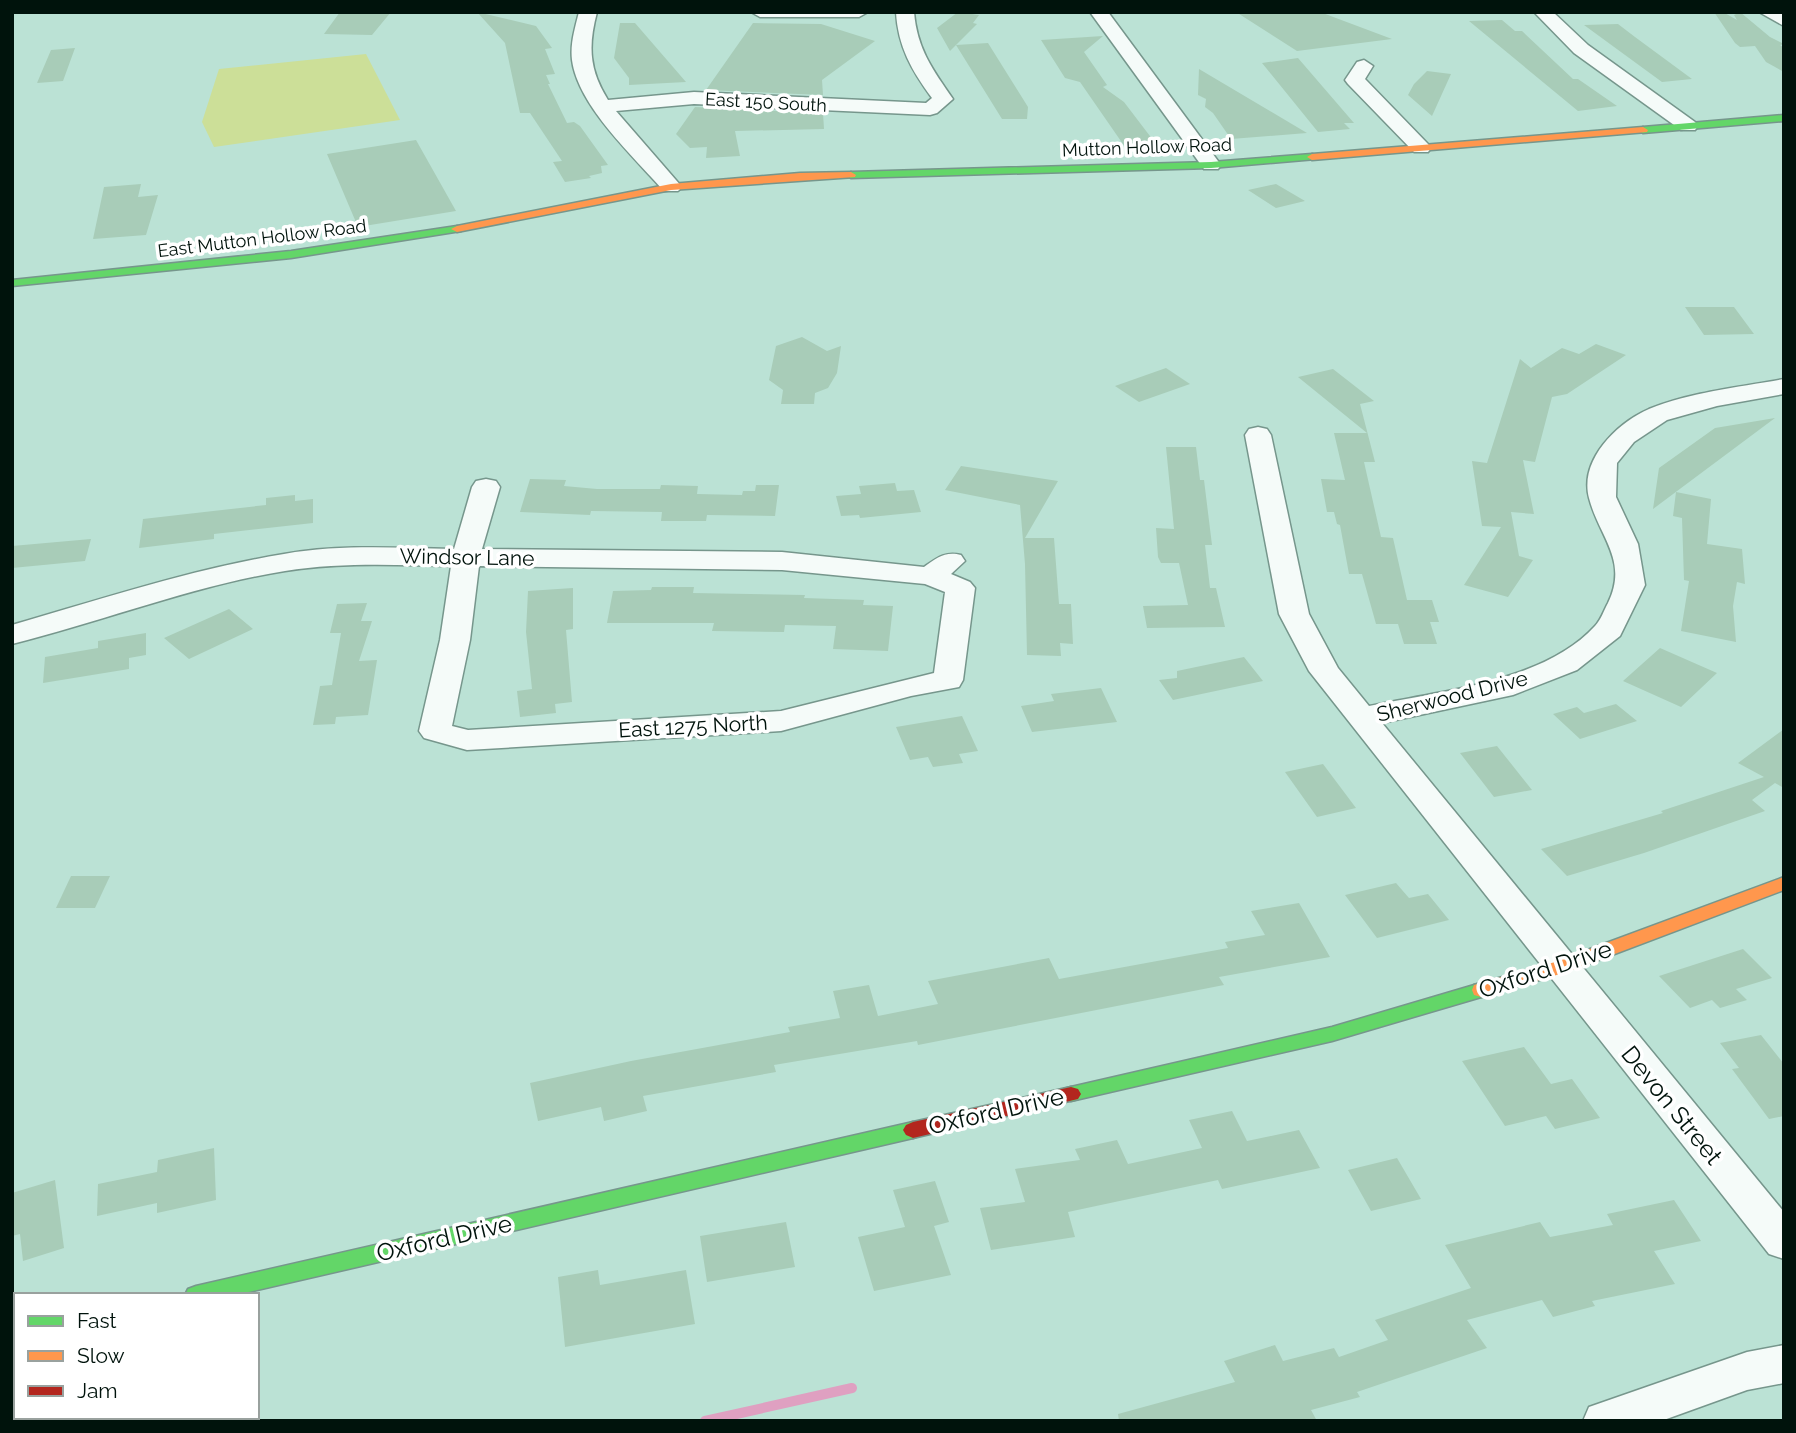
<svg xmlns="http://www.w3.org/2000/svg" width="1796" height="1433" font-family="Raleway,sans-serif">
<rect width="100%" height="100%" fill="#bbe2d5"/>
<path fill="#ccdf98" d="M 366,54 L 400,120 L 214,147 L 202,122 L 219,69 Z"/>
<g fill="none" stroke-linecap="round" stroke-linejoin="round">
<path stroke="#dfa0c1" stroke-width="10" d="M 705,1421 L 852,1388"/>
</g>
<path fill="#a8ccb8" d="M 340,12 L 391,12 L 372,35 L 324,34 Z
M 477,12 L 536,26 L 552,48 L 545,49 L 555,74 L 546,75 L 550,84 L 548,84 L 567,123 L 574,122 L 580,126 L 608,165 L 601,166 L 602,173 L 589,176 L 591,178 L 565,182 L 553,162 L 562,161 L 530,113 L 520,113 L 505,43 Z
M 958,12 L 979,15 L 973,23 L 977,24 L 950,51 L 937,28 Z
M 1236,12 L 1320,12 L 1392,39 L 1297,51 Z
M 1714,12 L 1723,12 L 1737,20 L 1734,15 L 1740,12 L 1770,37 L 1784,44 L 1780,45 L 1784,48 L 1784,72 L 1766,62 L 1755,46 L 1740,47 L 1735,43 Z
M 1502,20 L 1515,31 L 1522,31 L 1573,79 L 1578,79 L 1617,106 L 1578,111 L 1469,21 Z
M 620,23 L 635,23 L 686,82 L 629,85 L 629,78 L 614,58 Z
M 753,23 L 821,24 L 875,41 L 822,80 L 823,95 L 706,90 Z
M 1618,24 L 1635,37 L 1692,79 L 1662,82 L 1584,25 Z
M 1103,36 L 1084,52 L 1107,85 L 1103,87 L 1124,102 L 1156,144 L 1125,147 L 1080,82 L 1065,78 L 1041,40 Z
M 988,43 L 1028,107 L 1027,119 L 1002,119 L 956,45 Z
M 75,48 L 63,81 L 37,83 L 51,50 Z
M 1298,58 L 1354,123 L 1344,123 L 1350,129 L 1318,132 L 1262,63 Z
M 1199,69 L 1307,133 L 1231,139 L 1213,113 L 1205,107 L 1206,99 L 1198,95 Z
M 1427,71 L 1451,74 L 1432,116 L 1408,95 L 1414,84 Z
M 695,107 L 823,113 L 824,129 L 735,131 L 740,156 L 706,158 L 707,147 L 690,148 L 676,134 Z
M 416,140 L 456,211 L 358,227 L 327,154 Z
M 141,184 L 138,197 L 158,195 L 146,235 L 93,239 L 104,187 Z
M 1276,184 L 1305,201 L 1276,208 L 1248,190 Z
M 1685,307 L 1734,307 L 1754,334 L 1704,335 Z
M 802,337 L 827,351 L 841,346 L 837,373 L 828,388 L 815,393 L 814,404 L 781,404 L 783,390 L 769,380 L 776,346 Z
M 1596,344 L 1626,355 L 1567,394 L 1552,397 L 1535,462 L 1523,460 L 1534,514 L 1511,512 L 1519,556 L 1533,560 L 1508,597 L 1464,585 L 1501,527 L 1482,526 L 1472,461 L 1487,463 L 1520,359 L 1531,368 L 1562,348 L 1579,354 Z
M 1166,368 L 1190,384 L 1139,402 L 1115,386 Z
M 1333,369 L 1374,401 L 1360,404 L 1375,462 L 1364,462 L 1381,537 L 1393,538 L 1407,600 L 1432,600 L 1439,622 L 1430,622 L 1437,644 L 1404,644 L 1398,624 L 1376,624 L 1362,574 L 1349,574 L 1340,525 L 1337,524 L 1334,512 L 1327,512 L 1321,479 L 1345,480 L 1334,433 L 1367,433 L 1298,377 Z
M 1775,418 L 1653,509 L 1659,468 L 1715,428 Z
M 1166,447 L 1196,447 L 1200,480 L 1204,480 L 1212,545 L 1205,545 L 1210,588 L 1216,588 L 1225,627 L 1147,628 L 1143,606 L 1188,605 L 1179,563 L 1161,563 L 1158,557 L 1156,528 L 1174,529 Z
M 961,466 L 1058,481 L 1025,538 L 1054,538 L 1059,604 L 1071,604 L 1073,644 L 1060,643 L 1061,656 L 1027,655 L 1025,564 L 1020,505 L 945,490 Z
M 530,479 L 566,480 L 564,486 L 597,489 L 660,489 L 661,485 L 698,486 L 697,494 L 742,495 L 743,491 L 755,491 L 756,485 L 779,485 L 775,516 L 707,515 L 706,521 L 661,521 L 662,512 L 591,511 L 590,515 L 520,512 Z
M 895,483 L 897,491 L 914,490 L 921,512 L 860,518 L 859,515 L 841,516 L 836,496 L 861,494 L 859,486 Z
M 1676,492 L 1711,499 L 1707,544 L 1742,549 L 1745,584 L 1737,582 L 1733,606 L 1736,642 L 1681,631 L 1689,581 L 1684,580 L 1682,518 L 1673,516 Z
M 295,495 L 295,501 L 313,499 L 313,523 L 214,534 L 214,539 L 139,548 L 143,519 L 266,505 L 266,498 Z
M 91,539 L 85,561 L 12,568 L 12,546 Z
M 652,587 L 694,587 L 693,593 L 805,595 L 804,598 L 864,600 L 863,605 L 893,606 L 888,651 L 833,649 L 836,626 L 785,625 L 784,632 L 712,631 L 714,623 L 607,623 L 613,591 L 651,590 Z
M 573,588 L 573,629 L 566,630 L 572,702 L 555,704 L 556,713 L 520,717 L 517,691 L 532,689 L 526,632 L 528,591 Z
M 367,603 L 361,621 L 372,621 L 359,661 L 377,660 L 368,715 L 336,717 L 335,724 L 313,725 L 320,686 L 332,685 L 341,633 L 330,633 L 337,604 Z
M 229,609 L 253,629 L 189,659 L 164,638 Z
M 146,633 L 146,655 L 129,658 L 129,669 L 43,683 L 45,657 L 98,648 L 98,641 Z
M 1660,648 L 1717,673 L 1681,707 L 1623,681 Z
M 1244,657 L 1263,681 L 1173,700 L 1159,680 L 1177,678 L 1177,671 Z
M 1101,688 L 1117,722 L 1032,732 L 1021,706 L 1054,701 L 1051,694 Z
M 1616,704 L 1637,721 L 1580,739 L 1553,714 L 1577,707 L 1584,713 Z
M 962,716 L 978,751 L 959,754 L 963,763 L 933,767 L 928,757 L 910,760 L 896,727 Z
M 1784,729 L 1784,788 L 1775,783 L 1752,800 L 1765,811 L 1644,853 L 1567,876 L 1541,849 L 1663,813 L 1661,811 L 1764,777 L 1738,763 Z
M 1497,746 L 1532,790 L 1494,797 L 1460,753 Z
M 1323,764 L 1356,808 L 1317,817 L 1285,772 Z
M 71,876 L 110,876 L 95,908 L 56,908 Z
M 1396,883 L 1409,898 L 1428,894 L 1449,920 L 1377,938 L 1345,895 Z
M 1299,903 L 1330,957 L 1219,977 L 1224,985 L 918,1045 L 917,1041 L 774,1065 L 776,1072 L 643,1096 L 647,1111 L 604,1121 L 601,1107 L 538,1121 L 530,1083 L 631,1061 L 790,1032 L 788,1027 L 840,1018 L 833,991 L 869,985 L 878,1016 L 938,1004 L 928,981 L 1049,958 L 1059,979 L 1228,948 L 1225,942 L 1265,935 L 1251,911 Z
M 1743,949 L 1772,978 L 1736,989 L 1747,1000 L 1720,1008 L 1712,1000 L 1690,1008 L 1659,976 Z
M 1761,1035 L 1784,1064 L 1784,1116 L 1769,1119 L 1732,1069 L 1739,1068 L 1720,1043 Z
M 1524,1047 L 1551,1084 L 1572,1079 L 1600,1118 L 1555,1129 L 1546,1116 L 1505,1126 L 1462,1061 Z
M 1232,1111 L 1247,1141 L 1299,1130 L 1320,1168 L 1222,1189 L 1218,1180 L 1068,1212 L 1075,1237 L 991,1250 L 980,1208 L 1025,1202 L 1015,1169 L 1080,1160 L 1075,1149 L 1117,1140 L 1128,1164 L 1202,1148 L 1189,1120 Z
M 214,1148 L 216,1200 L 157,1213 L 157,1203 L 97,1216 L 98,1184 L 157,1172 L 158,1160 Z
M 1397,1158 L 1421,1199 L 1371,1211 L 1348,1170 Z
M 55,1180 L 64,1248 L 23,1261 L 20,1234 L 12,1236 L 12,1193 Z
M 935,1181 L 949,1222 L 934,1226 L 951,1275 L 874,1291 L 858,1237 L 905,1227 L 893,1190 Z
M 1674,1200 L 1701,1241 L 1654,1251 L 1675,1284 L 1592,1301 L 1595,1306 L 1553,1317 L 1542,1300 L 1467,1320 L 1487,1348 L 1357,1392 L 1360,1397 L 1311,1410 L 1317,1421 L 1119,1421 L 1118,1414 L 1235,1382 L 1224,1361 L 1275,1345 L 1283,1361 L 1334,1348 L 1339,1357 L 1388,1340 L 1375,1320 L 1471,1288 L 1445,1245 L 1540,1222 L 1550,1237 L 1613,1225 L 1607,1214 Z
M 786,1222 L 795,1267 L 707,1282 L 700,1236 Z
M 598,1270 L 600,1285 L 686,1270 L 695,1324 L 565,1347 L 558,1277 Z"/>
<g fill="none" stroke-linecap="round" stroke-linejoin="round">
<g stroke="#76968c" stroke-width="3">
<path id="street" d="M 579,12 L 597,12 C 588,46 589,70 608,100 L 694,92 L 926,103 L 932,98 C 912,71 898,47 896,12 L 914,12 C 917,49 933,70 953,99 L 937,113 L 930,115 L 694,104 L 616,111 L 682,187 L 678,191 L 664,191 C 634,157 578,106 572,60 C 570,44 575,28 579,12 Z
M 751,12 L 868,12 L 859,17 L 760,17 Z
M 1090,12 L 1108,12 L 1218,161 L 1221,165 L 1218,169 L 1204,169 Z
M 1534,12 L 1553,12 L 1588,45 L 1695,122 L 1698,126 L 1695,130 L 1681,130 L 1574,53 Z
M 1759,12 L 1784,13 L 1784,26 Z
M 1364,60 L 1373,66 L 1365,79 L 1428,144 L 1431,148 L 1428,152 L 1414,152 L 1348,84 L 1345,80 L 1357,62 Z
M 1784,379 L 1784,394 L 1717,406 L 1667,420 L 1634,442 L 1617,463 L 1616,497 L 1638,544 L 1645,585 L 1620,636 L 1577,670 L 1513,695 L 1382,723 L 1784,1212 L 1784,1259 L 1769,1254 L 1309,671 L 1279,614 L 1245,435 L 1249,429 L 1258,427 L 1267,429 L 1271,435 L 1309,614 L 1338,668 L 1369,706 C 1440,691 1544,682 1595,626 C 1601,620 1604,610 1608,603 C 1629,560 1599,537 1589,498 C 1579,460 1617,423 1649,409 C 1691,392 1740,387 1784,379 Z
M 486,479 L 496,481 L 500,487 L 482,549 L 782,552 L 924,567 C 937,558 945,551 961,555 L 965,561 L 951,574 L 970,582 L 975,588 L 963,680 L 959,687 L 911,696 L 781,731 L 467,750 L 424,738 L 419,731 L 440,640 L 451,566 C 396,565 340,562 285,571 C 192,586 104,621 12,644 L 12,625 C 102,599 192,569 284,554 C 340,544 398,548 454,549 L 472,487 L 476,481 ZM 479,566 L 782,570 L 925,584 L 945,592 L 934,673 L 781,711 L 468,730 L 452,726 L 470,640 Z
M 16,1323 L 16,1361 L 12,1362 L 12,1324 Z
M 1784,1345 L 1784,1383 L 1747,1390 L 1661,1421 L 1583,1421 L 1589,1407 L 1747,1352 Z"/>
</g>
<g stroke="#76968c" stroke-width="3">
<path id="fast" d="M 1784,115 L 1784,121 L 1643,133 L 1638,130 L 1643,127 Z
M 1312,154 L 1316,155 L 1316,159 L 1211,168 L 851,178 L 846,175 L 851,172 L 1211,162 Z
M 457,226 L 461,227 L 461,231 L 291,258 L 12,286 L 12,280 L 291,251 Z
M 1481,983 L 1488,985 L 1490,990 L 1488,995 L 1332,1041 L 1071,1101 L 1064,1099 L 1061,1094 L 1064,1089 L 1071,1087 L 1332,1027 Z
M 913,1122 L 920,1125 L 923,1130 L 920,1135 L 913,1138 L 236,1295 L 185,1295 L 188,1289 L 196,1286 Z"/>
</g>
<g stroke="#76968c" stroke-width="3">
<path id="slow" d="M 1643,127 L 1648,130 L 1647,132 L 1312,160 L 1307,157 L 1312,154 Z
M 851,172 L 856,175 L 855,177 L 671,190 L 457,232 L 451,229 L 457,226 L 671,184 L 800,173 Z
M 1784,877 L 1784,890 L 1567,972 L 1481,997 L 1474,995 L 1472,990 L 1474,985 L 1555,962 Z"/>
</g>
<g stroke="#76968c" stroke-width="3">
<path id="jam" d="M 1071,1087 L 1078,1089 L 1081,1094 L 1078,1099 L 913,1138 L 906,1135 L 903,1130 L 906,1125 L 913,1122 Z"/>
</g>
<use href="#street" fill="#f5fbf9" fill-rule="evenodd"/>
<use href="#fast" fill="#63d668" fill-rule="evenodd"/>
<use href="#slow" fill="#ff974d" fill-rule="evenodd"/>
<use href="#jam" fill="#b3261e" fill-rule="evenodd"/>
</g>
<g text-anchor="middle" dominant-baseline="central" stroke-width="7" stroke-linejoin="round" paint-order="stroke">
<g font-size="18" fill="#00130c" stroke="#fff">
<text transform="translate(766 102) rotate(3)">East 150 South</text>
<text transform="translate(1147 147) rotate(-2)">Mutton Hollow Road</text>
<text transform="translate(262 238) rotate(-7)">East Mutton Hollow Road</text>
</g>
<g font-size="21" fill="#00130c" stroke="#fff">
<text transform="translate(467 557) rotate(1)">Windsor Lane</text>
<text transform="translate(1452 696) rotate(-14)">Sherwood Drive</text>
<text transform="translate(693 726) rotate(-3)">East 1275 North</text>
</g>
<g font-size="24" fill="#00130c" stroke="#fff">
<text transform="translate(1545 969) rotate(-18)">Oxford Drive</text>
<text transform="translate(1672 1105) rotate(51)">Devon Street</text>
<text transform="translate(996 1111) rotate(-13)">Oxford Drive</text>
<text transform="translate(444 1238) rotate(-13)">Oxford Drive</text>
</g>
</g>
<rect width="1796" height="1433" fill="none" stroke="#00130c" stroke-width="28"/>
<rect x="14" y="1293" width="245" height="126" fill="#ffffff" stroke="#99a19e" stroke-width="2"/>
<rect x="28" y="1316" width="35" height="10" fill="#63d668" stroke="#99a19e" stroke-width="2"/>
<text x="77" y="1328" font-size="21" fill="#00130c">Fast</text>
<rect x="28" y="1351" width="35" height="10" fill="#ff974d" stroke="#99a19e" stroke-width="2"/>
<text x="77" y="1363" font-size="21" fill="#00130c">Slow</text>
<rect x="28" y="1386" width="35" height="10" fill="#b3261e" stroke="#99a19e" stroke-width="2"/>
<text x="77" y="1398" font-size="21" fill="#00130c">Jam</text>
</svg>
